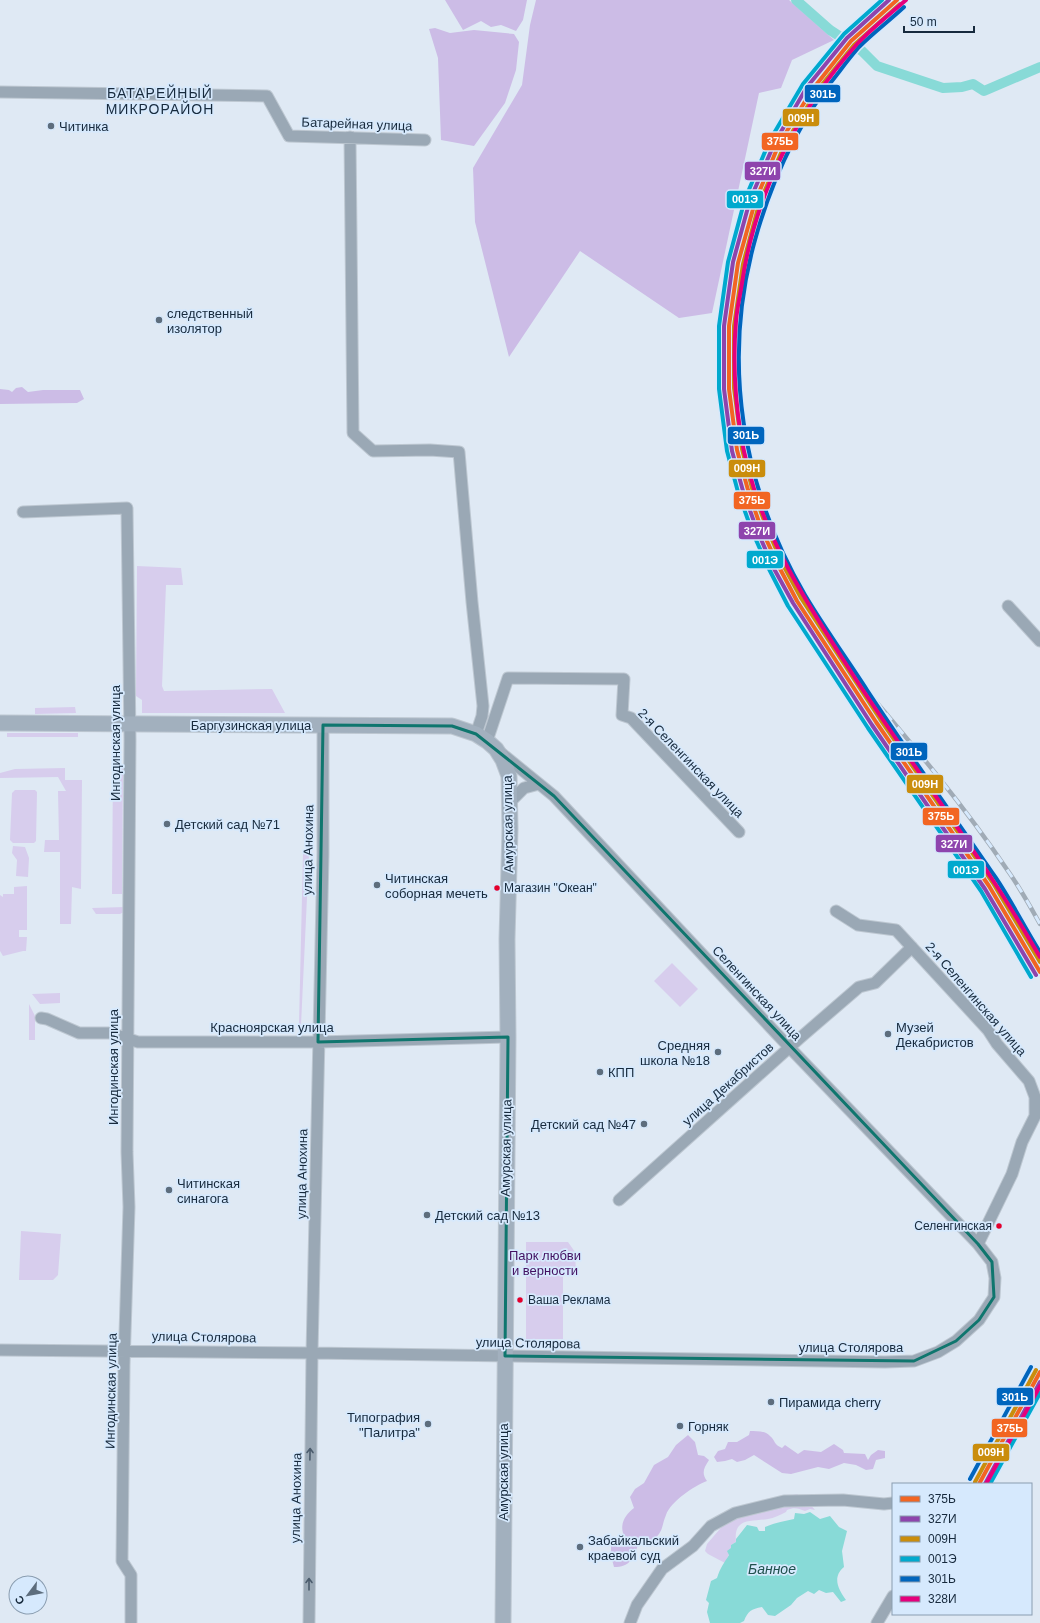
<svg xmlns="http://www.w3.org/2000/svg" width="1040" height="1623" font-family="Helvetica,sans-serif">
<rect width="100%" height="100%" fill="#dfe9f4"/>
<path fill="#d7cded" d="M 137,566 L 181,568 L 183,585 L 166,585 L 162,686 L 164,691 L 272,689 L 285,713 L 142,713 L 142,700 L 136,696 Z
M 75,707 L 76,713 L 35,714 L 35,708 Z
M 7,733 L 78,733 L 78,737 L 7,737 Z
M 113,767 L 123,767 L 122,894 L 112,894 Z
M 65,768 L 65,780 L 82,780 L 81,889 L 72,887 L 71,924 L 60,924 L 60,852 L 44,852 L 45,840 L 59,840 L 58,791 L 66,791 L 58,777 L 0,778 L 0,773 L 15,769 Z
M 15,790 L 35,790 L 37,792 L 36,841 L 34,843 L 13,843 L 10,840 L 12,793 Z
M 13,846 L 25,847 L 29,858 L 28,877 L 16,876 L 17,860 L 12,853 Z
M 303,853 L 309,855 L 301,1025 L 299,1025 Z
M 27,886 L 27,930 L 19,930 L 19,937 L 27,937 L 26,951 L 23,951 L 3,956 L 0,951 L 0,895 L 3,897 L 3,894 L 14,894 L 14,887 Z
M 125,907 L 124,912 L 120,914 L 96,914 L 92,908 Z
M 672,963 L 698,989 L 680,1007 L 654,981 Z
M 60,993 L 60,1003 L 40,1004 L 32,994 Z
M 29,1004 L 35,1016 L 35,1040 L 29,1040 Z
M 21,1231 L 61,1234 L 58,1275 L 53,1280 L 19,1280 Z
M 526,1242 L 568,1242 L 575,1252 L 576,1272 L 563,1272 L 563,1339 L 526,1339 Z
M 797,1494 L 810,1504 L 815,1510 L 810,1509 L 805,1511 C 798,1508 794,1507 787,1510 L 786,1512 C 780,1515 774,1518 768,1519 C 752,1522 733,1517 736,1542 L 731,1545 L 732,1548 L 725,1563 L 708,1554 L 705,1551 L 707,1544 L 725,1523 L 789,1496 Z"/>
<path fill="#ccbce6" d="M 445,0 L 527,0 L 523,20 L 516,31 L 501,25 L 491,27 L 481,21 L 463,30 Z
M 536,0 L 789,0 L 834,40 L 792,60 L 781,88 L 759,93 L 712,313 L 679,318 L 580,251 L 509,357 L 475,222 L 473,168 L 522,85 L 530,25 Z
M 435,28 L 450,33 L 474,30 L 514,34 L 519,42 L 516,70 L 505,103 L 474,146 L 441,140 L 438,58 L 429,29 Z
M 22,387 L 28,392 L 43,390 L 80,390 L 84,399 L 77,403 L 0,404 L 0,389 L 9,390 L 12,392 L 16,388 Z
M 750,1431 C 756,1431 766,1431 770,1436 C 776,1441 773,1444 782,1448 L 785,1445 L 798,1454 L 804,1450 L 821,1452 L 834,1444 L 843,1450 L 844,1453 L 865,1454 L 868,1460 L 871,1455 L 878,1450 L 885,1451 L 885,1458 L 876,1460 L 873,1469 L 866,1470 L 856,1465 L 844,1463 L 829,1469 L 818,1467 L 791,1474 L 782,1473 L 754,1455 L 745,1460 L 737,1462 L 732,1459 L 725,1461 L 717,1462 L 714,1457 L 718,1451 L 725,1449 L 728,1442 L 737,1442 L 749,1435 Z
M 688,1435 L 695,1442 L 698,1455 L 704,1456 L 709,1460 C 704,1468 701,1473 707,1481 C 694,1486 671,1501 666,1515 C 661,1527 664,1531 653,1540 L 647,1539 L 638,1545 C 633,1559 630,1567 614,1567 L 611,1556 L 611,1540 L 618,1547 L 626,1546 C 626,1540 625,1538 623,1533 C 620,1523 626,1514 634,1508 L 630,1497 L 635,1489 L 644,1483 L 654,1465 L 668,1457 L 676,1445 Z"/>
<path fill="#88dad7" d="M 810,1512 L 820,1519 L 830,1516 L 839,1527 L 847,1531 L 842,1551 L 844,1567 C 832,1577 838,1589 846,1600 L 841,1602 L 833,1592 L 826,1593 L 819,1590 L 814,1594 L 808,1591 L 797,1598 L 791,1605 L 775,1616 L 768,1615 L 762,1607 C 751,1609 748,1611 744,1621 L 740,1623 L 710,1623 L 707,1612 L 709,1603 L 706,1600 L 711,1581 L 717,1578 C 720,1568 724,1563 729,1555 L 727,1551 L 731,1548 L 731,1545 L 736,1542 L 736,1539 L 747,1525 L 757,1527 L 759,1531 L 765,1531 L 765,1527 C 774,1523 784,1521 794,1519 L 795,1513 L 804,1514 Z"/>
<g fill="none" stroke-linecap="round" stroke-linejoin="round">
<path stroke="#88dad7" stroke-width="10" d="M 796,0 L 830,30 L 862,51 L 877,66 L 943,88 L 962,87 L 973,84 L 984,91 L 1040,67"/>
<g stroke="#bdc7d1" stroke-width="13">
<path id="minor" d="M 0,92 L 267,96 L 289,136 L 425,140
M 350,137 L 353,433 L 373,451 L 430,450 L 459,452 L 472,602 L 483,706 L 482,716 L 476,734
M 23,512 L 127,508 L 130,739 L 127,1152 L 129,1207 L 124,1365 L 122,1561 L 131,1575 L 131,1623
M 1008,606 L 1040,641
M 487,741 L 508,678 L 624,679 L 622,715 L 631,718 L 739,832
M 510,802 L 524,788 L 539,784
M 836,911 L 858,925 L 896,930 L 988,1030 L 997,1044 L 1029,1081 L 1035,1097 L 1035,1116 L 1022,1142 L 1012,1174 L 978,1244
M 41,1018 L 47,1019 L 79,1033 L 110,1033 L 138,1042 L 318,1042 L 508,1037
M 619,1200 L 800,1038 L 859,987 L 875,983 L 912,947
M 0,1350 L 312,1353 L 885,1362 L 914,1361 L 938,1352 L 956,1341 L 979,1320 L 994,1297 L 995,1278 L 992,1262 L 978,1244 L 789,1047 L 554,796 L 501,753
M 309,1623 L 312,1353 L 323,854 L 323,725
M 630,1623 L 637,1605 L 662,1569 L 693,1546 L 711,1526 L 735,1513 L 784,1501 L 843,1500 L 884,1504 L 893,1503
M 877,1623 L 893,1596"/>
</g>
<g stroke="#bdc7d1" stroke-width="17">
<path id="secondary" d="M 0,723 L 452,726 L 476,734 L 487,741 L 496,749 L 503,760 L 509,776 L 510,829 L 507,939 L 508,1037 L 503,1623"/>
</g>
<use href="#minor" stroke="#9aa8b5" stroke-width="11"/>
<use href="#secondary" stroke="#a2b0be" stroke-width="15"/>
<g stroke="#a0abb6" stroke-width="4.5">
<path id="rail" d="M 851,672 C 906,737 961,801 1008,871 C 1020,888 1030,906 1040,924"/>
</g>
<use href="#rail" stroke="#d6e9fd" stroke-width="3" stroke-dasharray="9" stroke-linecap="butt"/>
<g stroke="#d6e9fd" stroke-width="7">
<path id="rail-1" d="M 897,0 L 851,41 L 812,90 L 779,144 L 755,202 L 738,263 L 729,326 L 729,389 L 737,450 L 748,490 L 761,528 L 778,565 L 797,601 L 876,722 L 989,886 L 1040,972
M 979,1484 L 1040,1372"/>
</g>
<g stroke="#d6e9fd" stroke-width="7">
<path id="rail-2" d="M 889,0 L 847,38 L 807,87 L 775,142 L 750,200 L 733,262 L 724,326 L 724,389 L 732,451 L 743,491 L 757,530 L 773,567 L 793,603 L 872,725 L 985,889 L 1036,975
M 985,1484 L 1040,1382"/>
</g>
<g stroke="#d6e9fd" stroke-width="7">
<path id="rail-3" d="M 900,4 L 854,45 L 816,92 L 784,146 L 759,204 L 743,264 L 734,326 L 734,388 L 742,449 L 752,488 L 766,526 L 782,563 L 801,598 L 880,719 L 993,883 L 1040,962
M 975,1482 L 1036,1370"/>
</g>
<g stroke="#d6e9fd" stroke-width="7">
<path id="rail-4" d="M 882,0 L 844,34 L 803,84 L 770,140 L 745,199 L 728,262 L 719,326 L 719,389 L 727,451 L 738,492 L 752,531 L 769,569 L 788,606 L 868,728 L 981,891 L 1031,977
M 990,1484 L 1040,1393"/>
</g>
<g stroke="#d6e9fd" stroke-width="7">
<path id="rail-5" d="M 904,7 C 889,21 873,33 859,47 C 852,55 845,64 839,72 C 798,122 772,179 755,240 C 721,362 742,487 805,595 C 824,627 847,659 867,690 C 909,754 953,815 996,878 C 1012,902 1025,928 1040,952
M 970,1479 L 1031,1367"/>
</g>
<g stroke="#d6e9fd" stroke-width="7">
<path id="rail-6" d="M 906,0 C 890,14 872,28 857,44 C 797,111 755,194 742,283 C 740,296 737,308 736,321 C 732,368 736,423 748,468 C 768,546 812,611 855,678 C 900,747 949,813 994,882 C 1010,906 1025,932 1040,957
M 986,1484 L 1040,1386"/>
</g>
<use href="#rail-1" stroke="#f26522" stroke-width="4"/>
<use href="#rail-2" stroke="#8e44ad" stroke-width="4"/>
<use href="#rail-3" stroke="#ca8d0c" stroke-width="4"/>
<use href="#rail-4" stroke="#00a9ce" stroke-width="4"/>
<use href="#rail-5" stroke="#0065bd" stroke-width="4"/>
<use href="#rail-6" stroke="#e5007d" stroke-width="4"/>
</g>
<defs><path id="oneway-shaft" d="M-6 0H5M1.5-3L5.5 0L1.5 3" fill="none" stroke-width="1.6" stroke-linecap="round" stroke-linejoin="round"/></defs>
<g stroke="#4b5c6d">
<use href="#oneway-shaft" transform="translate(310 1454) rotate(-89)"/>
<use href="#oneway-shaft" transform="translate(309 1584) rotate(-90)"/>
</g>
<path fill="none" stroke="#0f766e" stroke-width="3" stroke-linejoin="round" d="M 323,725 L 452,726 L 476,734 L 554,796 L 978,1244 L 992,1262 L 994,1297 L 979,1320 L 956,1341 L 914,1361 L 505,1356 L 508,1037 L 318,1042 Z"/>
<g fill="#5d6d7d" stroke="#d6e9fd" stroke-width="1.5">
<circle cx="51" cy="126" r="4"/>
<circle cx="159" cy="320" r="4"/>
<circle cx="167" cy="824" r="4"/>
<circle cx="377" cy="885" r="4"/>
<circle cx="888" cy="1034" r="4"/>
<circle cx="718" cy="1052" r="4"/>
<circle cx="600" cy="1072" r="4"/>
<circle cx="644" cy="1124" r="4"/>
<circle cx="169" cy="1190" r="4"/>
<circle cx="427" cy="1215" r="4"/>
<circle cx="771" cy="1402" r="4"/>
<circle cx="428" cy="1424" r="4"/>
<circle cx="680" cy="1426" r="4"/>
<circle cx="580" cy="1547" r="4"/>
</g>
<g fill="#e4002b" stroke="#d6e9fd" stroke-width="1.5">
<circle cx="497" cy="888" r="3.5"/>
<circle cx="999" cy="1226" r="3.5"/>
<circle cx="520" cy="1300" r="3.5"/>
</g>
<g text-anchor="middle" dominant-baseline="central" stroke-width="3.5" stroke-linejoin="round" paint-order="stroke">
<g font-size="12" fill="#172a3d" stroke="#d6e9fd" text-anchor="start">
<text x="504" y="888">Магазин "Океан"</text>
<text x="992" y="1226" text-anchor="end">Селенгинская</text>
<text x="528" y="1300">Ваша Реклама</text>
</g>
<g font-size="13" fill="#172a3d" stroke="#d6e9fd">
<text transform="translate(357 124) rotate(2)">Батарейная улица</text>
<text x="251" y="725">Баргузинская улица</text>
<text transform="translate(115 743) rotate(-90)">Ингодинская улица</text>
<text transform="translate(691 763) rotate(46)">2-я Селенгинская улица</text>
<text transform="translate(508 824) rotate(-91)">Амурская улица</text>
<text transform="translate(308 850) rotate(-89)">улица Анохина</text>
<text transform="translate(757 993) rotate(47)">Селенгинская улица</text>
<text transform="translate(976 999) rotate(49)">2-я Селенгинская улица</text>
<text x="272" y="1027">Красноярская улица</text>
<text transform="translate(113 1067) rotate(-90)">Ингодинская улица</text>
<text transform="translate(728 1084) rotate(-42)">улица Декабристов</text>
<text transform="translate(506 1148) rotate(-89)">Амурская улица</text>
<text transform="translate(302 1174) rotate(-89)">улица Анохина</text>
<text transform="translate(204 1337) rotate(1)">улица Столярова</text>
<text transform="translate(528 1343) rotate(1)">улица Столярова</text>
<text x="851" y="1347">улица Столярова</text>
<text transform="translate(111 1391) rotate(-89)">Ингодинская улица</text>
<text transform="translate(503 1472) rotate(-90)">Амурская улица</text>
<text transform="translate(296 1498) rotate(-89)">улица Анохина</text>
</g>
<g font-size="13" fill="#172a3d" stroke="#d6e9fd" text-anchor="start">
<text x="59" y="126">Читинка</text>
<text x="167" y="313">следственный<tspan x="167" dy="15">изолятор</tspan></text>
<text x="175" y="824">Детский сад №71</text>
<text x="385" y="878">Читинская<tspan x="385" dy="15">соборная мечеть</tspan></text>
<text x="896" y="1027">Музей<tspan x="896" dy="15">Декабристов</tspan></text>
<text x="710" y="1045" text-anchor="end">Средняя<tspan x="710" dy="15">школа №18</tspan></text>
<text x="608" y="1072">КПП</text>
<text x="636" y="1124" text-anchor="end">Детский сад №47</text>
<text x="177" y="1183">Читинская<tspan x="177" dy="15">синагога</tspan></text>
<text x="435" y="1215">Детский сад №13</text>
<text x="779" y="1402">Пирамида cherry</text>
<text x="420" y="1417" text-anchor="end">Типография<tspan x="420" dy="15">"Палитра"</tspan></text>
<text x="688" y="1426">Горняк</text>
<text x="588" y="1540">Забайкальский<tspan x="588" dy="15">краевой суд</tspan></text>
</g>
<g font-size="13" fill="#431161" stroke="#d6e9fd">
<text x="545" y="1255">Парк любви<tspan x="545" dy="15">и верности</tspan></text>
</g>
<g font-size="14" letter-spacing="1" fill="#172a3d" stroke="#d6e9fd">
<text x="160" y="93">БАТАРЕЙНЫЙ<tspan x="160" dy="16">МИКРОРАЙОН</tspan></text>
</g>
<g font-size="14" font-style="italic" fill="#20514e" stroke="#d6e9fd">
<text x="772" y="1569">Банное</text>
</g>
</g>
<g stroke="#d6e9fd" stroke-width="1.5">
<rect x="804" y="84" width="37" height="19" rx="4" fill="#0065bd"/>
<rect x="782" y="108" width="38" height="19" rx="4" fill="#ca8d0c"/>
<rect x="761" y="132" width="38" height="19" rx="4" fill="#f26522"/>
<rect x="744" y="161" width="37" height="20" rx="4" fill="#8e44ad"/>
<rect x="726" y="190" width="38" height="19" rx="4" fill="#00a9ce"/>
<rect x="727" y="426" width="38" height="19" rx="4" fill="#0065bd"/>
<rect x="728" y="459" width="38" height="19" rx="4" fill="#ca8d0c"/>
<rect x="733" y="491" width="38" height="19" rx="4" fill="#f26522"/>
<rect x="738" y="521" width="38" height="19" rx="4" fill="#8e44ad"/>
<rect x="746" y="550" width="38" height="19" rx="4" fill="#00a9ce"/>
<rect x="890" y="742" width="38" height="19" rx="4" fill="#0065bd"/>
<rect x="906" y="774" width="38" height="20" rx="4" fill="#ca8d0c"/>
<rect x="922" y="807" width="38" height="19" rx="4" fill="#f26522"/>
<rect x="935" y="834" width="38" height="19" rx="4" fill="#8e44ad"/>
<rect x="947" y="860" width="38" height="19" rx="4" fill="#00a9ce"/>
<rect x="996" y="1387" width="38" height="19" rx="4" fill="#0065bd"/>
<rect x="991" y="1418" width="37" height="20" rx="4" fill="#f26522"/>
<rect x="972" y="1443" width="38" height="19" rx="4" fill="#ca8d0c"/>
</g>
<g font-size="11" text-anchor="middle" font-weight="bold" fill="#fff">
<text x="823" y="98">301Ь</text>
<text x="801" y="122">009Н</text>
<text x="780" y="145">375Ь</text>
<text x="763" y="175">327И</text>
<text x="745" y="203">001Э</text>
<text x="746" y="439">301Ь</text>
<text x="747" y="472">009Н</text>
<text x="752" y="504">375Ь</text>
<text x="757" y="535">327И</text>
<text x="765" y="564">001Э</text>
<text x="909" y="756">301Ь</text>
<text x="925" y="788">009Н</text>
<text x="941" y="820">375Ь</text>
<text x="954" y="848">327И</text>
<text x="966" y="874">001Э</text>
<text x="1015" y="1401">301Ь</text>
<text x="1010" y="1432">375Ь</text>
<text x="991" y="1456">009Н</text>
</g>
<rect x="892" y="1483" width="140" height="132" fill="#d6e9fd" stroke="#8a9db0"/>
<rect x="900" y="1496" width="20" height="6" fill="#f26522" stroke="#8a9db0"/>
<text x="928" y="1503" font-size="12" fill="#172a3d">375Ь</text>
<rect x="900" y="1516" width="20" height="6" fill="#8e44ad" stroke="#8a9db0"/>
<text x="928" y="1523" font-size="12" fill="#172a3d">327И</text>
<rect x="900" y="1536" width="20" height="6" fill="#ca8d0c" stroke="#8a9db0"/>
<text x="928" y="1543" font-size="12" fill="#172a3d">009Н</text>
<rect x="900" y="1556" width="20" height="6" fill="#00a9ce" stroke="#8a9db0"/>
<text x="928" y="1563" font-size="12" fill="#172a3d">001Э</text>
<rect x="900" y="1576" width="20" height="6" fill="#0065bd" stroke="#8a9db0"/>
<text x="928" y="1583" font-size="12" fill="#172a3d">301Ь</text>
<rect x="900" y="1596" width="20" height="6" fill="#e5007d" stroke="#8a9db0"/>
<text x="928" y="1603" font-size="12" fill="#172a3d">328И</text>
<g transform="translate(28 1595) rotate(238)"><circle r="19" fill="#d6e9fd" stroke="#8a9db0"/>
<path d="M0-3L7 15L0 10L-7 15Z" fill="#5d6d7d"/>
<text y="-6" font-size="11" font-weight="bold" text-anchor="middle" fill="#172a3d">С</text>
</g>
<path d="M904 26v6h70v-6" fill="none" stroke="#172a3d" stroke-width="2"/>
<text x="910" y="26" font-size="12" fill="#172a3d" stroke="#d6e9fd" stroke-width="3" paint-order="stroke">50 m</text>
</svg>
